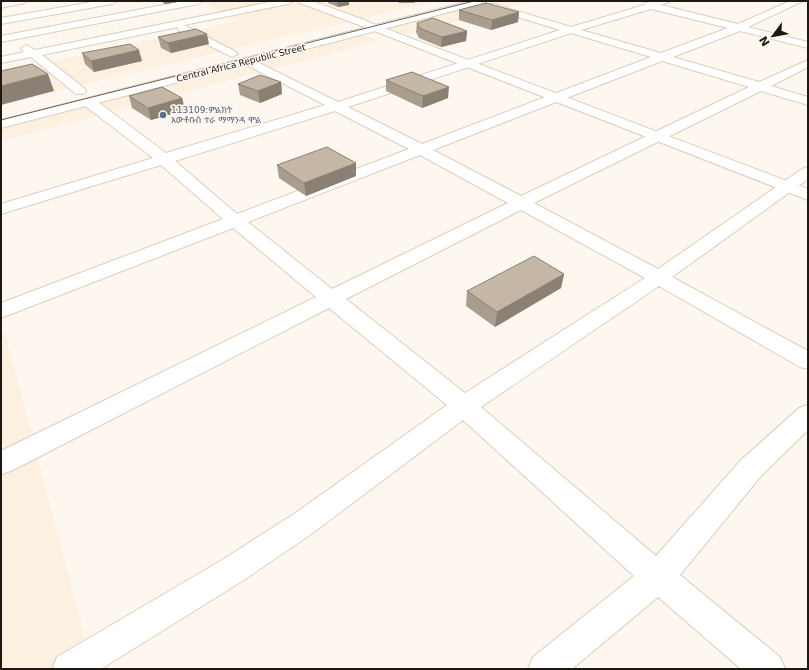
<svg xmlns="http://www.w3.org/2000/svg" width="809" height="670" font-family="'DejaVu Sans','Noto Sans Ethiopic',sans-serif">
<rect width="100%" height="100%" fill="#fef7f0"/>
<path fill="#fcf0e1" d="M 201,1 L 436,1 L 1,104 L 1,73 L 238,21 Z
M 488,1 L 533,1 L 404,35 L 383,28 Z
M 363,34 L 378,41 L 1,141 L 1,129 Z
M 1,329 L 6,337 L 93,669 L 1,669 Z"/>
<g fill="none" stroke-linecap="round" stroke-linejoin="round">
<g stroke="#ddcebd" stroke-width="2">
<path id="street" d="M 7,1 L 26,1 L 24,3 L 1,8 L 1,2 Z
M 97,1 L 117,1 L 112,4 L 1,24 L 1,18 Z
M 184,1 L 203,1 L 198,4 L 1,42 L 1,36 Z
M 275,1 L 293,1 L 288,4 L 184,25 L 236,52 L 238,54 L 232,57 L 178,30 L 178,27 L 42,55 L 84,88 L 86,91 L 84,94 L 76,94 L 31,57 L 1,63 L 1,57 L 24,52 L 21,48 L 26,45 L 35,50 Z
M 298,1 L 312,1 L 367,21 L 368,23 L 363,26 L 359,25 L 300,3 Z
M 656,1 L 671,1 L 661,5 L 738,24 L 790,1 L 803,1 L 748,27 L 808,42 L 808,48 L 740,31 L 673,57 L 759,82 L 808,60 L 808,67 L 771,86 L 808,97 L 808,105 L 761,91 L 534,203 L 658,269 L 802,169 L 808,167 L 808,179 L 672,277 L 808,351 L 808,369 L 800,367 L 659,286 L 481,407 L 656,556 L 741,460 L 799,408 L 808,405 L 808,430 L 761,476 L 680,575 L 780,657 L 785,669 L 741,669 L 658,597 L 572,669 L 528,669 L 533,657 L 634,576 L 463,420 L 314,532 L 244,580 L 101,669 L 52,669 L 57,657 L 222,560 L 294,514 L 447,405 L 329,308 L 11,471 L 1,474 L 1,451 L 316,297 L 233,228 L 1,318 L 1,303 L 223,219 L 161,165 L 1,214 L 1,204 L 153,158 L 84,105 L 83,102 L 84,99 L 94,99 L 166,153 L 325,105 L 243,63 L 241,61 L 243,59 L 251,59 L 338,102 L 560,30 L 488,8 L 486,6 L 488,4 L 494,4 L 571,27 L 644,5 L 645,3 ZM 651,9 L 728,28 L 661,53 L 581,30 ZM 571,33 L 651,57 L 422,144 L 348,107 ZM 662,61 L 749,87 L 521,196 L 433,150 ZM 335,111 L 409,149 L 237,214 L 175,161 ZM 420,155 L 508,203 L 332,289 L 248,222 ZM 521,210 L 645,278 L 465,393 L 346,299 Z"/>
</g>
<g stroke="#ddcebd" stroke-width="2">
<path id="secondary" d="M 363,20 L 808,189 L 808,200 L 359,25 L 358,23 Z"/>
</g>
<g stroke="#ddcebd" stroke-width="2">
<path id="primary" d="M 470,1 L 486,1 L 484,3 L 1,128 L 1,120 Z"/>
</g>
<use href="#street" fill="#fff" fill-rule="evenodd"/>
<use href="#secondary" fill="#fff" fill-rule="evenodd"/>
<use href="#primary" fill="#fff" fill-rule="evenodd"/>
<path stroke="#69645d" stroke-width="1" d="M 1,120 L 474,1"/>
</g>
<path fill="#a99d8f" d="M 160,1 L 183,1 L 165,4 Z
M 328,1 L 349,1 L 349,5 L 338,7 L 328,3 Z
M 398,1 L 415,1 L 415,3 L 399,3 Z
M 459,10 L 519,12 L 518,22 L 491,30 L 459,20 Z
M 417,23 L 467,31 L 466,41 L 441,47 L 419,38 L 416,32 Z
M 158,37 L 209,44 L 171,53 L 161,48 Z
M 82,53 L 142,61 L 94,72 L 85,64 Z
M 386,80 L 448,98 L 422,108 L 386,91 Z
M 281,82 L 282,94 L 260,103 L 240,95 L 238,84 Z
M 129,96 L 182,98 L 185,110 L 151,120 L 132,108 Z
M 356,163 L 356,176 L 306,196 L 279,178 L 277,165 Z
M 564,274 L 561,288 L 495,327 L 466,306 L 467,291 Z"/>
<path fill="#8a8074" d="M 165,1 L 183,1 L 165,4 Z
M 344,1 L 349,1 L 349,5 L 338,7 L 337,2 Z
M 519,12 L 518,22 L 491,30 L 492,20 Z
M 467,31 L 466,41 L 441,47 L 442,37 Z
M 207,34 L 209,44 L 171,53 L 168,43 Z
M 139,50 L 142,61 L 94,72 L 91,61 Z
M 48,74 L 54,91 L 1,105 L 1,86 Z
M 281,82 L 282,94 L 260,103 L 258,91 Z
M 449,87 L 448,98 L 422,108 L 423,96 Z
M 182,98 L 185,110 L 151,120 L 148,108 Z
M 356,163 L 356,176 L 306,196 L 304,183 Z
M 564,274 L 561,288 L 495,327 L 497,312 Z"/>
<path fill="#c5b7a6" stroke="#8a8074" d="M 334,1 L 344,1 L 337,2 Z
M 486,3 L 519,12 L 492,20 L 459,10 Z
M 433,18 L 467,31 L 442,37 L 419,28 L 417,23 Z
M 196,29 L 207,34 L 168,43 L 158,37 Z
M 130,44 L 139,50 L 91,61 L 82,53 Z
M 32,64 L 48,74 L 1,86 L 1,71 Z
M 412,72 L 449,87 L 423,96 L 386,80 Z
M 260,75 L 281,82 L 258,91 L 238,84 Z
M 162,87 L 182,98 L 148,108 L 129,96 Z
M 327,147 L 356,163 L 304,183 L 277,165 Z
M 534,256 L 564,274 L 497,312 L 467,291 Z"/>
<circle fill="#5c6f8a" stroke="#fef7f0" stroke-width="1.5" cx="163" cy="115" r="4"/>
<g text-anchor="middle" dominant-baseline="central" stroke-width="3.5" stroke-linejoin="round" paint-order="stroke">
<g font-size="9" fill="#1d1812" stroke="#fef7f0">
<text transform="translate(241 63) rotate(-14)">Central Africa Republic Street</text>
</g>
<g font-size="9" fill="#4e5e75" stroke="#fef7f0" text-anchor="start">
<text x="171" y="110">113109:ምልክት<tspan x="171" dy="10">አውቶቡስ ተራ ማማንዳ ሞል</tspan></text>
</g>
</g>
<rect width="809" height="670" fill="none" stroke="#1d1812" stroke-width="4"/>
<g transform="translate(773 36) rotate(238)" stroke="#fef7f0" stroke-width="3" paint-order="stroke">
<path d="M0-3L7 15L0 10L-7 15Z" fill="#1d1812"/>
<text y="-6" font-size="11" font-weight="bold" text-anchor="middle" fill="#1d1812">N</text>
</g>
</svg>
